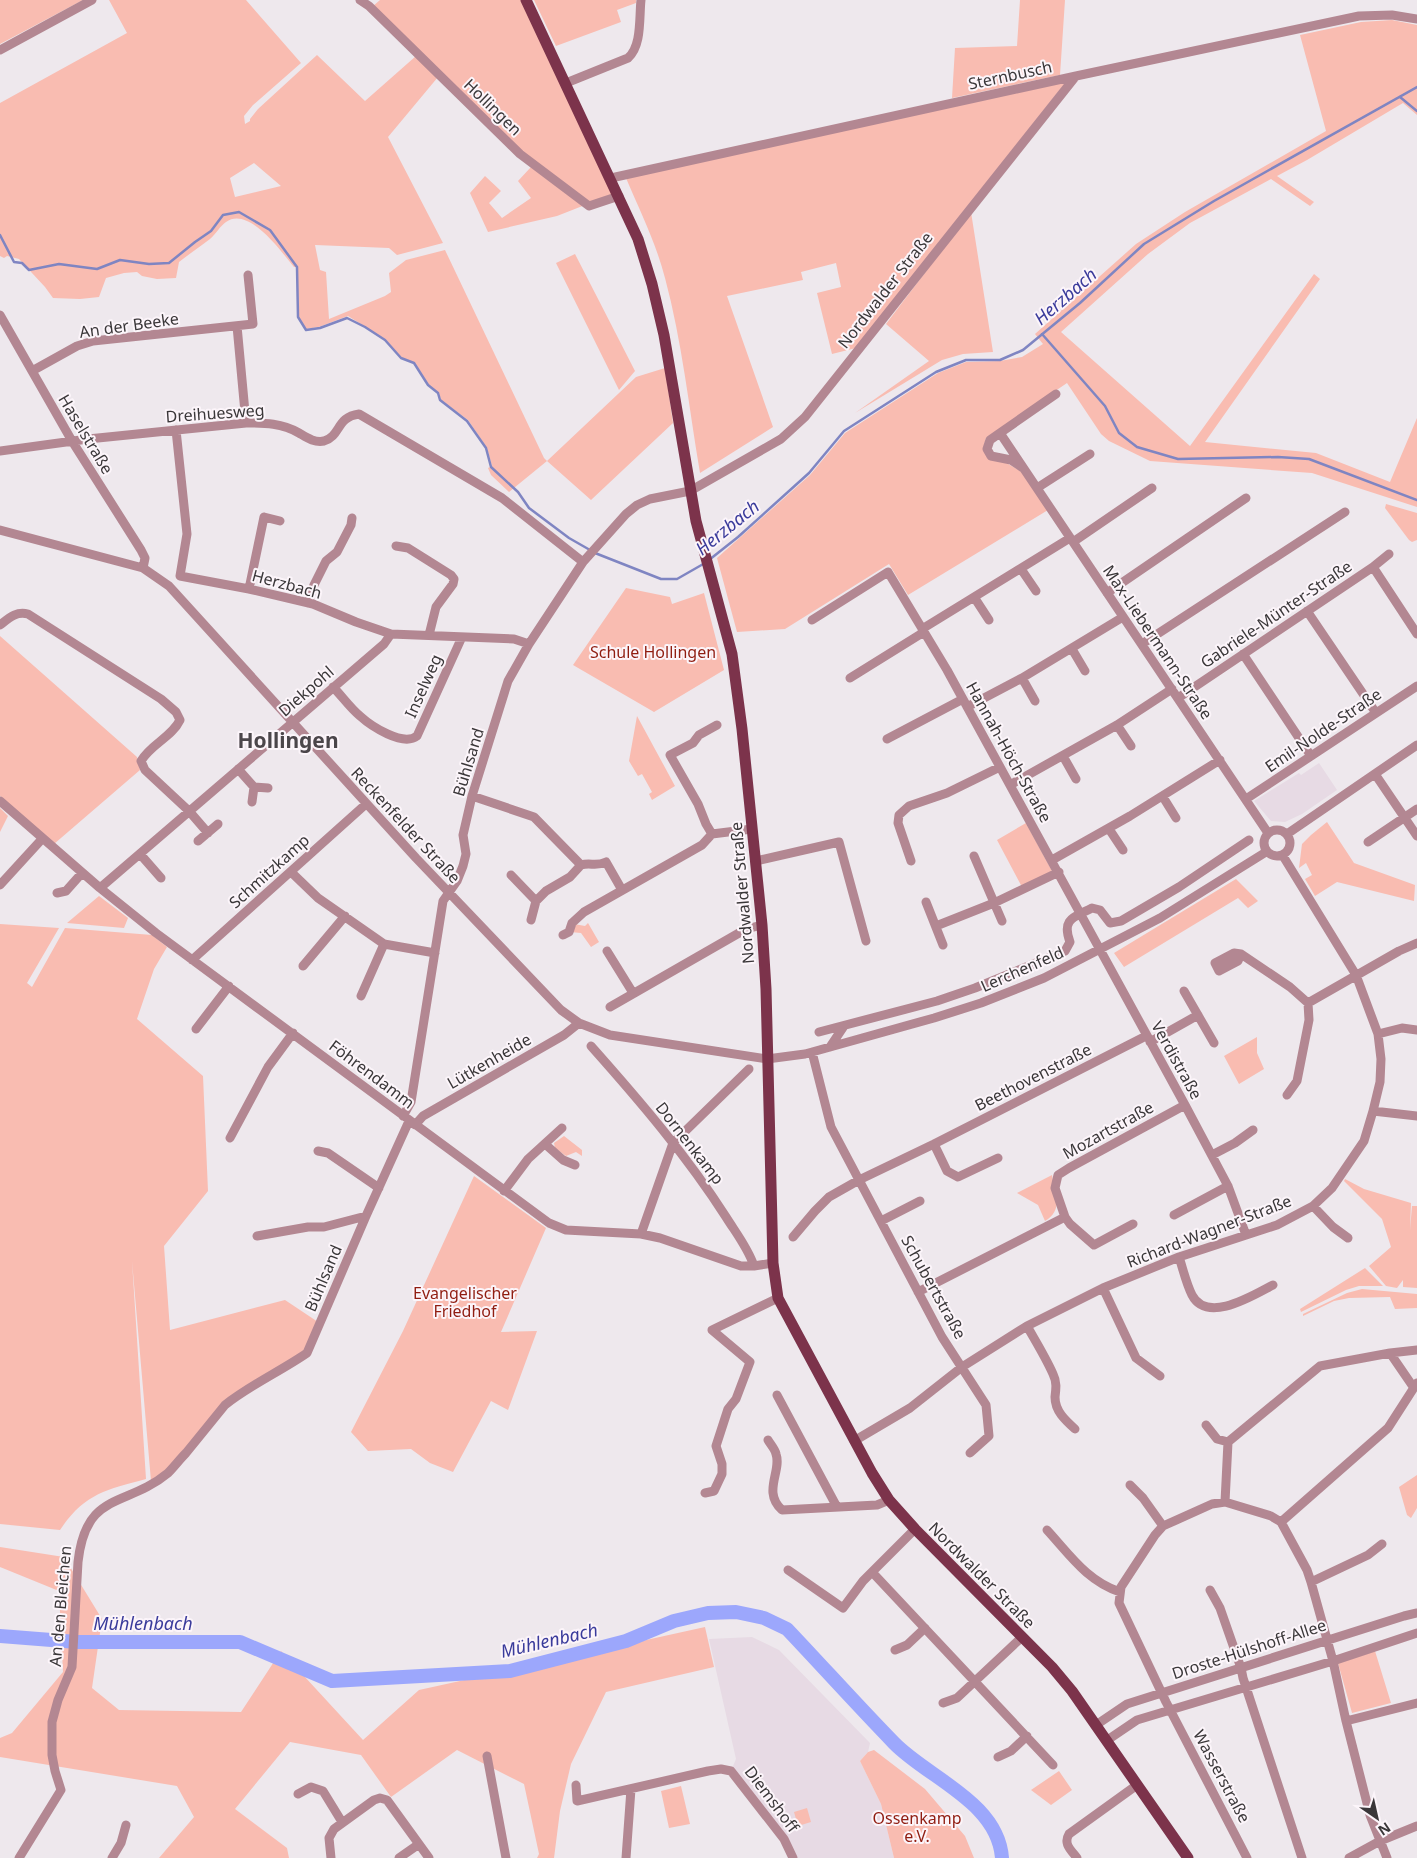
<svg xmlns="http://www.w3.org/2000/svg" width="1417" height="1858" font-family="'Noto Sans',sans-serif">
<rect width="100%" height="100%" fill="#eee8ed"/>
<path fill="#e7dae4" d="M 1319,763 L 1337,790 L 1302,814 L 1285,822 L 1271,821 L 1254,801 L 1299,773 L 1301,775 Z
M 752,1637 L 779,1650 L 870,1743 L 868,1752 L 860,1761 L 881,1804 L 894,1858 L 793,1858 L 731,1771 L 736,1759 L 709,1639 Z"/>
<path fill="#f9bcb1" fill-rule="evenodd" d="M 0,0 L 83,0 L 0,44 Z
M 109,0 L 246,0 L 301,63 L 253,105 L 244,116 L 245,124 L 250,121 L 250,119 L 258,109 L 317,55 L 365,101 L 416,56 L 438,77 L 388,137 L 443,243 L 397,255 L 389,248 L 315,245 L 320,270 L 326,272 L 329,319 L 385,296 L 391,292 L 389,273 L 406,260 L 445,250 L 544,458 L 547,461 L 636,377 L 665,368 L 673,423 L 591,500 L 547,461 L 509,492 L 491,475 L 488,468 L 492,466 L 487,448 L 468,420 L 441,400 L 439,393 L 429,385 L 415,363 L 401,357 L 385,339 L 348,316 L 319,327 L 306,329 L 299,317 L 297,267 L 294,267 C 282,253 249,205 226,222 C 220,226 216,234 210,239 C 200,247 189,254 179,262 L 176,278 L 157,279 L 142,276 L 137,272 L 124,273 L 106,278 L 99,297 L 80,299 L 53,298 L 45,287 L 19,259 L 7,256 L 4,258 L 0,256 L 0,103 L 127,33 ZM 254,163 L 281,186 L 235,197 L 230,178 Z
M 380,0 L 523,0 L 614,194 L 590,203 L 520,151 L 372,7 Z
M 534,0 L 636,0 L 636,3 L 617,10 L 621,22 L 556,46 Z
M 1020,0 L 1065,0 L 1060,75 L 952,98 L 955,48 L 1017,46 Z
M 1392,20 L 1417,25 L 1417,115 L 1403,103 L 1307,160 L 1277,176 L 1314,202 L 1310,206 L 1271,179 L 1190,223 L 1148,254 L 1061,332 L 1190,446 L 1314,274 L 1320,279 L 1205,442 L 1316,453 L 1390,482 L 1417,418 L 1417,507 L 1312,473 L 1150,461 L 1109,441 L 1101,434 L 1067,383 L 986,438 L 983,449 L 1022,472 L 1048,510 L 908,595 L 889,564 L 785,629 L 737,632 L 717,558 L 810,475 L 845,433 L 938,373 L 966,362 L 1000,361 L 1022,357 L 1043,344 L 1035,334 L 1136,244 L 1185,212 L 1326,131 L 1300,35 L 1361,22 Z
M 1066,82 L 856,348 L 832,354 L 817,293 L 841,287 L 836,263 L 801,272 L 803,280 L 727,296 L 773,427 L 700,473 C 689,408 682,341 665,278 C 656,243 640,211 626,178 Z
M 531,167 L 585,205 L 557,216 L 488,232 L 470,193 L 485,176 L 501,191 L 489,203 L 502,218 L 531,198 L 518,181 Z
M 971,212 L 993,352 L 963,354 L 942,360 L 855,413 L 929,361 L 886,324 Z
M 575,254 L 635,371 L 619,390 L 556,263 Z
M 1386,504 L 1417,513 L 1417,540 L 1412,542 L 1409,540 L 1385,508 Z
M 626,588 L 670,597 L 672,604 L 704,593 L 724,670 L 654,712 L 573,665 Z
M 0,636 L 137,757 L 140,770 L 54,844 L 0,796 Z
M 637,716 L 675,786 L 652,800 L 649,794 L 652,792 L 642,774 L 638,776 L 629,761 Z
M 0,808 L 8,816 L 0,832 Z
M 1327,822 L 1354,863 L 1415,885 L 1414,901 L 1337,882 L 1315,896 L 1305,879 L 1312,875 L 1306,863 L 1299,868 L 1302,844 L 1311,835 Z
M 1026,823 L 1052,871 L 1022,887 L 997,840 Z
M 1236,879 L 1258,901 L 1248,908 L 1238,898 L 1124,967 L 1114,953 Z
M 99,896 L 128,918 L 124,928 L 67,923 Z
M 588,923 L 599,942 L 591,947 L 581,933 L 570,932 L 574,924 L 585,926 Z
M 0,924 L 59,928 L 27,983 L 32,987 L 65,928 L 152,935 L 167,947 L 154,969 L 137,1019 L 203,1076 L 208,1191 L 164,1246 L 170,1330 L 285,1300 L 318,1322 L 305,1351 L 234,1396 L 169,1470 L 151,1481 L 132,1261 L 146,1479 C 105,1490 84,1494 60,1530 L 0,1524 Z
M 1257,1037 L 1257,1053 L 1264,1069 L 1239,1084 L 1224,1056 Z
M 564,1136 L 582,1150 L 582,1156 L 576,1152 L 566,1156 L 555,1148 L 554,1143 Z
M 1052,1175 C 1055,1194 1064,1209 1045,1221 L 1038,1205 L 1017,1193 Z
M 474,1176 L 546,1228 L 501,1332 L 537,1331 L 508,1410 L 491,1401 L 453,1472 L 430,1463 L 411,1449 L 368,1451 L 351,1432 L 403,1331 Z
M 1345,1179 L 1364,1189 L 1411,1203 L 1410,1230 L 1412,1206 L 1417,1206 L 1417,1288 L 1403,1287 L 1403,1280 L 1397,1288 L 1386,1286 L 1369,1266 L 1391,1247 L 1382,1219 L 1344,1181 Z
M 1365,1268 L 1383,1286 L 1359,1286 L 1346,1290 L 1301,1312 L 1300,1309 Z
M 1362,1289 L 1417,1294 L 1417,1308 L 1395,1309 L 1390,1297 L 1349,1298 L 1334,1301 L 1303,1316 L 1303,1314 L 1347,1293 Z
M 1417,1475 L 1417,1508 L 1411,1518 L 1407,1515 L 1399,1487 Z
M 0,1547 L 64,1557 L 102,1619 L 92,1688 L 119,1710 L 241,1712 L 281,1651 L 363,1740 L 419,1690 L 705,1627 L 714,1667 L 606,1692 L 571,1764 L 560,1811 L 554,1858 L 537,1858 L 539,1854 L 524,1784 L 457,1750 L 391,1797 L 361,1755 L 290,1742 L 235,1809 L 287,1848 L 289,1858 L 159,1858 L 194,1817 L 177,1786 L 0,1757 L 0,1738 L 12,1733 L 63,1672 L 59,1591 L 0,1567 Z
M 1375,1651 L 1391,1703 L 1352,1713 L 1338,1663 Z
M 874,1750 L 925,1789 L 965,1836 L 974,1858 L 894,1858 L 881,1804 L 860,1761 L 868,1752 Z
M 1059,1771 L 1072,1790 L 1051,1805 L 1031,1790 Z
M 681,1786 L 690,1824 L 669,1828 L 661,1791 Z
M 807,1808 L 811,1822 L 798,1826 L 794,1812 Z"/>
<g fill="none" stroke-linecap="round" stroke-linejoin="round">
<path stroke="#7f85c2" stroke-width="2.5" d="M 1400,97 L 1417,111
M 0,235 L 14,262 L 22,263 L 29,270 L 59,264 L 97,269 L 120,260 L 149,264 L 169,263 L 195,242 L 211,231 L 223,215 L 239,212 L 270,230 L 297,267 L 298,317 L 306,330 L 320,328 L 347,318 L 365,327 L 385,340 L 401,358 L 414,363 L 428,385 L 438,393 L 440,400 L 467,421 L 486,448 L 491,467 L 518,492 L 529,508 L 569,538 L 590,550
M 1042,334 L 1105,406 L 1119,433 L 1137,447 L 1178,459 L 1278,457 L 1309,459 L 1417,500
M 595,553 L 661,579 L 677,579 L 705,563
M 709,560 L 738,537 L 809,473 L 844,431 L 936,372 L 966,360 L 1000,360 L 1023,350 L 1080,303 L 1144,244 L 1214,201 L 1417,87"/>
<path stroke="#9ca7fc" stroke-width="14" d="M 0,1636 L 77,1642 L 240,1642 L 332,1681 L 510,1671 L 626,1641 L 674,1621 L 708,1613 L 736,1612 L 764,1618 L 787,1629 C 823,1667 857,1705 894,1743 C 928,1778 998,1802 1002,1858"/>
<path stroke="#b38792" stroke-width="9" d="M 360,0 L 369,6 L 520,154 L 589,206 L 619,196
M 0,50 L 92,0
M 566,83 L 628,58 C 642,46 639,18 641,0
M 611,178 L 1076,76 L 1359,16 L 1392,15 L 1417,19
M 0,315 L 72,441 L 141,550 L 145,558 L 143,568
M 237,326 L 246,423
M 32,371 L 77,346 L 93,341 L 253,324 L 248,275
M 176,430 L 187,534 L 180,576 L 249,589 L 313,604 L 356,622 L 391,634 L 514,639 L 529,644
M 1000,433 L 1056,394
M 0,451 L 88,439 L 246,423 C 265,423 282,423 299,433 C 306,437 314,443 324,441 C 341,436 336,417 359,414 L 502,498 L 583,562
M 1023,468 L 1011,460 L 991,456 L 987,449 L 990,440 L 1000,433 L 1268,833
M 1037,488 L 1090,454
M 0,530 L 143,568 L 169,586 L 416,858 L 561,1010 L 579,1023 L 610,1035 L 767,1059 L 805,1054 L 934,1018 L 981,1003 L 1044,978 L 1160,918 L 1266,852
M 1073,542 L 1152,488
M 396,546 L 408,548 L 451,575 L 454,579 L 453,584 L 436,607 L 429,635
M 1373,567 L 1417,634
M 1021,569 L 1036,591
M 249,589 L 264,517 L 280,521
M 1107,593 L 1246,498
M 974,597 L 989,620
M 308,603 L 314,585 L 326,561 L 337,552 L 351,525 L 352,518
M 1307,611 L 1376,713
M 812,620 L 888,572 L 947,670 L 1185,1105 L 1228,1186 L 1246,1235
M 0,625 C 9,618 16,611 28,614 L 161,699 L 176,712 L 180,720 C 172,737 151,744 141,761 L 145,770 L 189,811 L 208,833
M 922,629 L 1070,538
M 1142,644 L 1345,512
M 1072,649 L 1085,671
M 1243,654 L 1311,756
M 850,678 L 924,632
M 1022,678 L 1035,701
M 333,687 C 342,696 350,708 360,716 C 371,726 403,747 417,736 L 462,637
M 1178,698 L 1373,567 L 1389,554
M 967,707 L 1022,678 L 1123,617
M 1117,725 L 1131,746
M 887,739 L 963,699
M 1063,756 L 1076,779
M 238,769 L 254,787
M 1375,774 L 1417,836
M 1010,785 L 1117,725 L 1172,689
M 472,796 L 534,817 L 581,865 C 591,862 595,867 606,862 L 622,890
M 1163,797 L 1176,818
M 1246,799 L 1417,686
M 0,801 L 100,888 L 156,933 L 549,1223 L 566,1230 L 641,1234 L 660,1238 L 741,1266 L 754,1266 L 773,1263
M 252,802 L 254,787 L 268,788
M 1109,829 L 1123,850
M1264 843a13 13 0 1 1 26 0a13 13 0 1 1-26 0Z
M 712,834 L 706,824 L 698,804 L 670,755 L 693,743 L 699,735 L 717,725
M 1287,834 L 1417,745
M 198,841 L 218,824
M 1368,842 L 1417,809
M 140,854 L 161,878
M 974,856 L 1002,921
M 1052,860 L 1130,816 L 1220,760
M 756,861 L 839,842 L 866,941
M 911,861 L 898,823 L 899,815 L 909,806 L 947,793 L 1000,767
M 291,872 L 318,898 L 384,944 L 435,953
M 511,875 L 536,901 L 546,891 L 570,877 L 581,865
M 0,885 L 42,839
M 100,888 L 384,644 L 391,634
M 57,893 L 66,891 L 82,873
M 926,902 L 943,945
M 531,920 L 536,901
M 936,926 L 994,903 L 1059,872
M 563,935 L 569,932 L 572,923 L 584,912 L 702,845 L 712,834 L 752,829
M 607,951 L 633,993
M 1241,954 L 1238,961 L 1219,971 L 1215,963 L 1234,953 L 1241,954 L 1290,987 L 1308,1003
M 192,960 L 366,804
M 303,966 L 345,916
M 1184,991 L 1214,1043
M 361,996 L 384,944
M 610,1007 L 746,929 L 762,925
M 196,1029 L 229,986
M 819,1032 L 937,1001 L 975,988 L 1065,951 L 1070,942 C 1061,918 1075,917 1092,908 L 1100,910 L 1110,923 L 1121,921 L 1179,887 L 1249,840
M 1378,1034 L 1402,1028 L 1417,1030
M 1150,1042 L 1198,1015
M 591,1046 C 639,1100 687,1156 726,1217 C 736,1233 748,1248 754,1266
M 830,1047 L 844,1026
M 812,1052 L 831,1127 L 942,1337 L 986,1405 L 989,1436 L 970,1453
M 1287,1095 L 1297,1081 L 1309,1020 L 1308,1003 L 1399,951 L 1417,943
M 1373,1111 L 1417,1116
M 403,1116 L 411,1102 L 443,901 L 457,881 L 463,866 L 466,854 L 463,835 L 472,796 L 508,681 L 529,644 L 583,562 L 626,514 L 637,505 L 650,499 L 690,491 L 781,439 L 805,417 L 1076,76
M 415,1125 L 423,1116 L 564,1035 L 579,1023
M 230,1138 L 268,1067 L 293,1033
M 545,1144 L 563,1160 L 575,1165
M 934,1144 L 947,1171 L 958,1177 L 998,1158
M 318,1151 L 328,1153 L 379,1188
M 1212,1155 L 1235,1143 L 1253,1130
M 504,1191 L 528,1159 L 562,1128
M 1313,1206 L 1333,1227 L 1348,1238
M 1174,1215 L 1228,1186
M 1065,1217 L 1070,1224 L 1094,1245 L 1133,1224
M 881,1221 L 920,1201
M 641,1234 L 673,1143 L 749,1069
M 257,1236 L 308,1227 L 324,1227 L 366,1216
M 793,1237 L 815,1211 L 829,1197 L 859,1180 L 934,1144 L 1146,1036
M 1179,1257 C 1183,1269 1186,1283 1192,1295 C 1207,1324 1252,1296 1273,1285
M 1103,1288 L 1136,1358 L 1160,1376
M 918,1292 L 1065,1217 L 1055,1188 L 1058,1175 L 1069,1168 L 1185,1105
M 1027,1326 C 1036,1342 1046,1358 1053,1374 C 1057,1382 1056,1389 1055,1397 C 1055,1411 1065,1420 1075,1429
M 1390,1353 L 1414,1388
M 777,1395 L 837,1507
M 1206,1425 L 1217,1439 L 1228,1442
M 768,1440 C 770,1444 775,1449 776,1454 C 782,1471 762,1492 782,1510 L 877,1505 L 889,1500
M 854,1441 L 910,1408 L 962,1367 L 1027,1326 L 1103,1288 L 1179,1257 L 1277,1225 L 1313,1206 L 1332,1188 L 1364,1141 L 1373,1111 L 1380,1082 L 1381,1059 L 1378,1034 L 1356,975 L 1283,856
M 1130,1485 L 1143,1498 L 1163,1526
M 705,1493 L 714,1491 L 722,1474 L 722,1464 L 716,1446 L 728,1409 L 736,1399 L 750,1362 L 712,1330 L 778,1298
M 1225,1502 L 1228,1442 L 1320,1366 L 1390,1353 L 1417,1350
M 1281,1522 L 1388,1428 L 1417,1383
M 915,1529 L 872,1572 L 1053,1765
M 1047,1530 C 1070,1555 1087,1581 1120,1592
M 788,1570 L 843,1608 L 863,1581 L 872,1572
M 1311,1582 L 1368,1555 L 1382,1544
M 1210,1590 L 1220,1608 L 1241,1668 L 1243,1678 L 1302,1858
M 895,1650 L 907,1645 L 925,1628
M 943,1703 L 957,1698 L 1021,1638
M 1346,1721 L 1417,1703
M 1096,1725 L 1127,1704 L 1404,1616 L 1417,1613
M 1106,1741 L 1137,1720 L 1333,1661 L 1417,1633
M 487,1756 L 506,1858
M 998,1757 L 1011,1751 L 1027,1736
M 576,1785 L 577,1801 L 708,1771 L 721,1769 L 731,1771 L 784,1839 L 793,1858
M 298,1794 L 311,1787 L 323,1791 L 342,1822
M 19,1858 L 61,1790 L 55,1771 L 52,1755 L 52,1722 L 58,1700 L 72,1667 L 78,1562 C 86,1490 126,1508 168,1473 C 174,1467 180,1459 186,1453 C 199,1437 212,1421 225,1405 C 250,1385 281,1371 307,1353 L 366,1216 L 409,1121
M 112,1858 L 121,1843 L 126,1825
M 331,1858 L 329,1838 L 334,1829 L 374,1800 L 380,1798 L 387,1800 L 429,1858
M 399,1858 L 419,1844
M 626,1858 L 631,1789
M 1077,1858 C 1071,1850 1063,1844 1069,1834 L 1137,1785
M 1247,1858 L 1166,1702 L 1119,1603 L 1121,1587 L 1155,1535 L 1163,1526 L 1212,1504 L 1225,1502 L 1271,1516 L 1281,1522 L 1307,1570 L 1311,1582 L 1333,1661 L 1346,1721 L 1370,1815 L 1387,1858
M 1349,1858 L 1380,1841 L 1417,1826"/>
<path stroke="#7c334b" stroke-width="11" d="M 526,0 L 638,239 L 652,284 L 664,335 L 696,521 L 732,654 L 742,729 L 762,925 L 766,989 L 773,1263 L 778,1298 L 872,1473 L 889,1500 L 915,1529 L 1052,1667 L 1072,1691 L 1188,1858"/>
</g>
<g text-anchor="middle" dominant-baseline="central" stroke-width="4" stroke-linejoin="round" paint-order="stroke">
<g font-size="16" fill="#3a3739" stroke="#fcf5fa">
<text transform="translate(1010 75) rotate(-12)">Sternbusch</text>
<text transform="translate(493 107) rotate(44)">Hollingen</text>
<text transform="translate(885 290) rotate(-52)">Nordwalder Straße</text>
<text transform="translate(129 325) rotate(-8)">An der Beeke</text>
<text transform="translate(215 413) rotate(-4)">Dreihuesweg</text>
<text transform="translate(86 434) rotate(59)">Haselstraße</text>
<text transform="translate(287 584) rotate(15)">Herzbach</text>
<text transform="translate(1276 614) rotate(-34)">Gabriele-Münter-Straße</text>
<text transform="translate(1158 642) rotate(56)">Max-Liebermann-Straße</text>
<text transform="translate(423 686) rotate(-66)">Inselweg</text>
<text transform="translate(306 691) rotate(-41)">Diekpohl</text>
<text transform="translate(1323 730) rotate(-34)">Emil-Nolde-Straße</text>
<text transform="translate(1009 752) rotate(61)">Hannah-Höch-Straße</text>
<text transform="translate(468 762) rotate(-73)">Bühlsand</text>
<text transform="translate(406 825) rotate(47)">Reckenfelder Straße</text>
<text transform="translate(269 871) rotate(-42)">Schmitzkamp</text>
<text transform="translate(742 893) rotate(-95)">Nordwalder Straße</text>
<text transform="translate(1022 969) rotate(-24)">Lerchenfeld</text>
<text transform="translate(1177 1060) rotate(61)">Verdistraße</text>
<text transform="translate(489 1061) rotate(-30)">Lütkenheide</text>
<text transform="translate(372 1074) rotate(37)">Föhrendamm</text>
<text transform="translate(1033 1077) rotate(-27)">Beethovenstraße</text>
<text transform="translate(1108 1130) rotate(-29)">Mozartstraße</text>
<text transform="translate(690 1143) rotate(52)">Dornenkamp</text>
<text transform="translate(1209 1231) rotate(-21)">Richard-Wagner-Straße</text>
<text transform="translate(323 1278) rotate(-67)">Bühlsand</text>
<text transform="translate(934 1287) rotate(61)">Schubertstraße</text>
<text transform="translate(982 1575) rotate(45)">Nordwalder Straße</text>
<text transform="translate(60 1606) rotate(-85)">An den Bleichen</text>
<text transform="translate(1249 1649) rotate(-18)">Droste-Hülshoff-Allee</text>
<text transform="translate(1222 1776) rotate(62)">Wasserstraße</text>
<text transform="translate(772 1799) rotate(53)">Diemshoff</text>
</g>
<g font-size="16" fill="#901d11" stroke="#fcf5fa">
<text x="653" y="652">Schule Hollingen</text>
<text x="465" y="1293">Evangelischer<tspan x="465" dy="18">Friedhof</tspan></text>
<text x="917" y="1818">Ossenkamp<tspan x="917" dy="18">e.V.</tspan></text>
</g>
<g font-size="18" font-style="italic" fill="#3a3b9b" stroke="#fcf5fa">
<text transform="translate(1065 296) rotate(-41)">Herzbach</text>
<text transform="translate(727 527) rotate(-39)">Herzbach</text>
<text x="143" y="1623">Mühlenbach</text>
<text transform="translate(549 1640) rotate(-13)">Mühlenbach</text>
</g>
<g font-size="21" font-weight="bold" fill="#4b464a" stroke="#fcf5fa">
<text x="288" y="740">Hollingen</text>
</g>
</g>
<g transform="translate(1377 1818) rotate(146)" stroke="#fcf5fa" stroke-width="4" paint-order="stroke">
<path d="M0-4L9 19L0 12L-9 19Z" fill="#3a3739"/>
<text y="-8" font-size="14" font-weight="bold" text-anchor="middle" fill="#3a3739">N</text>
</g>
</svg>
